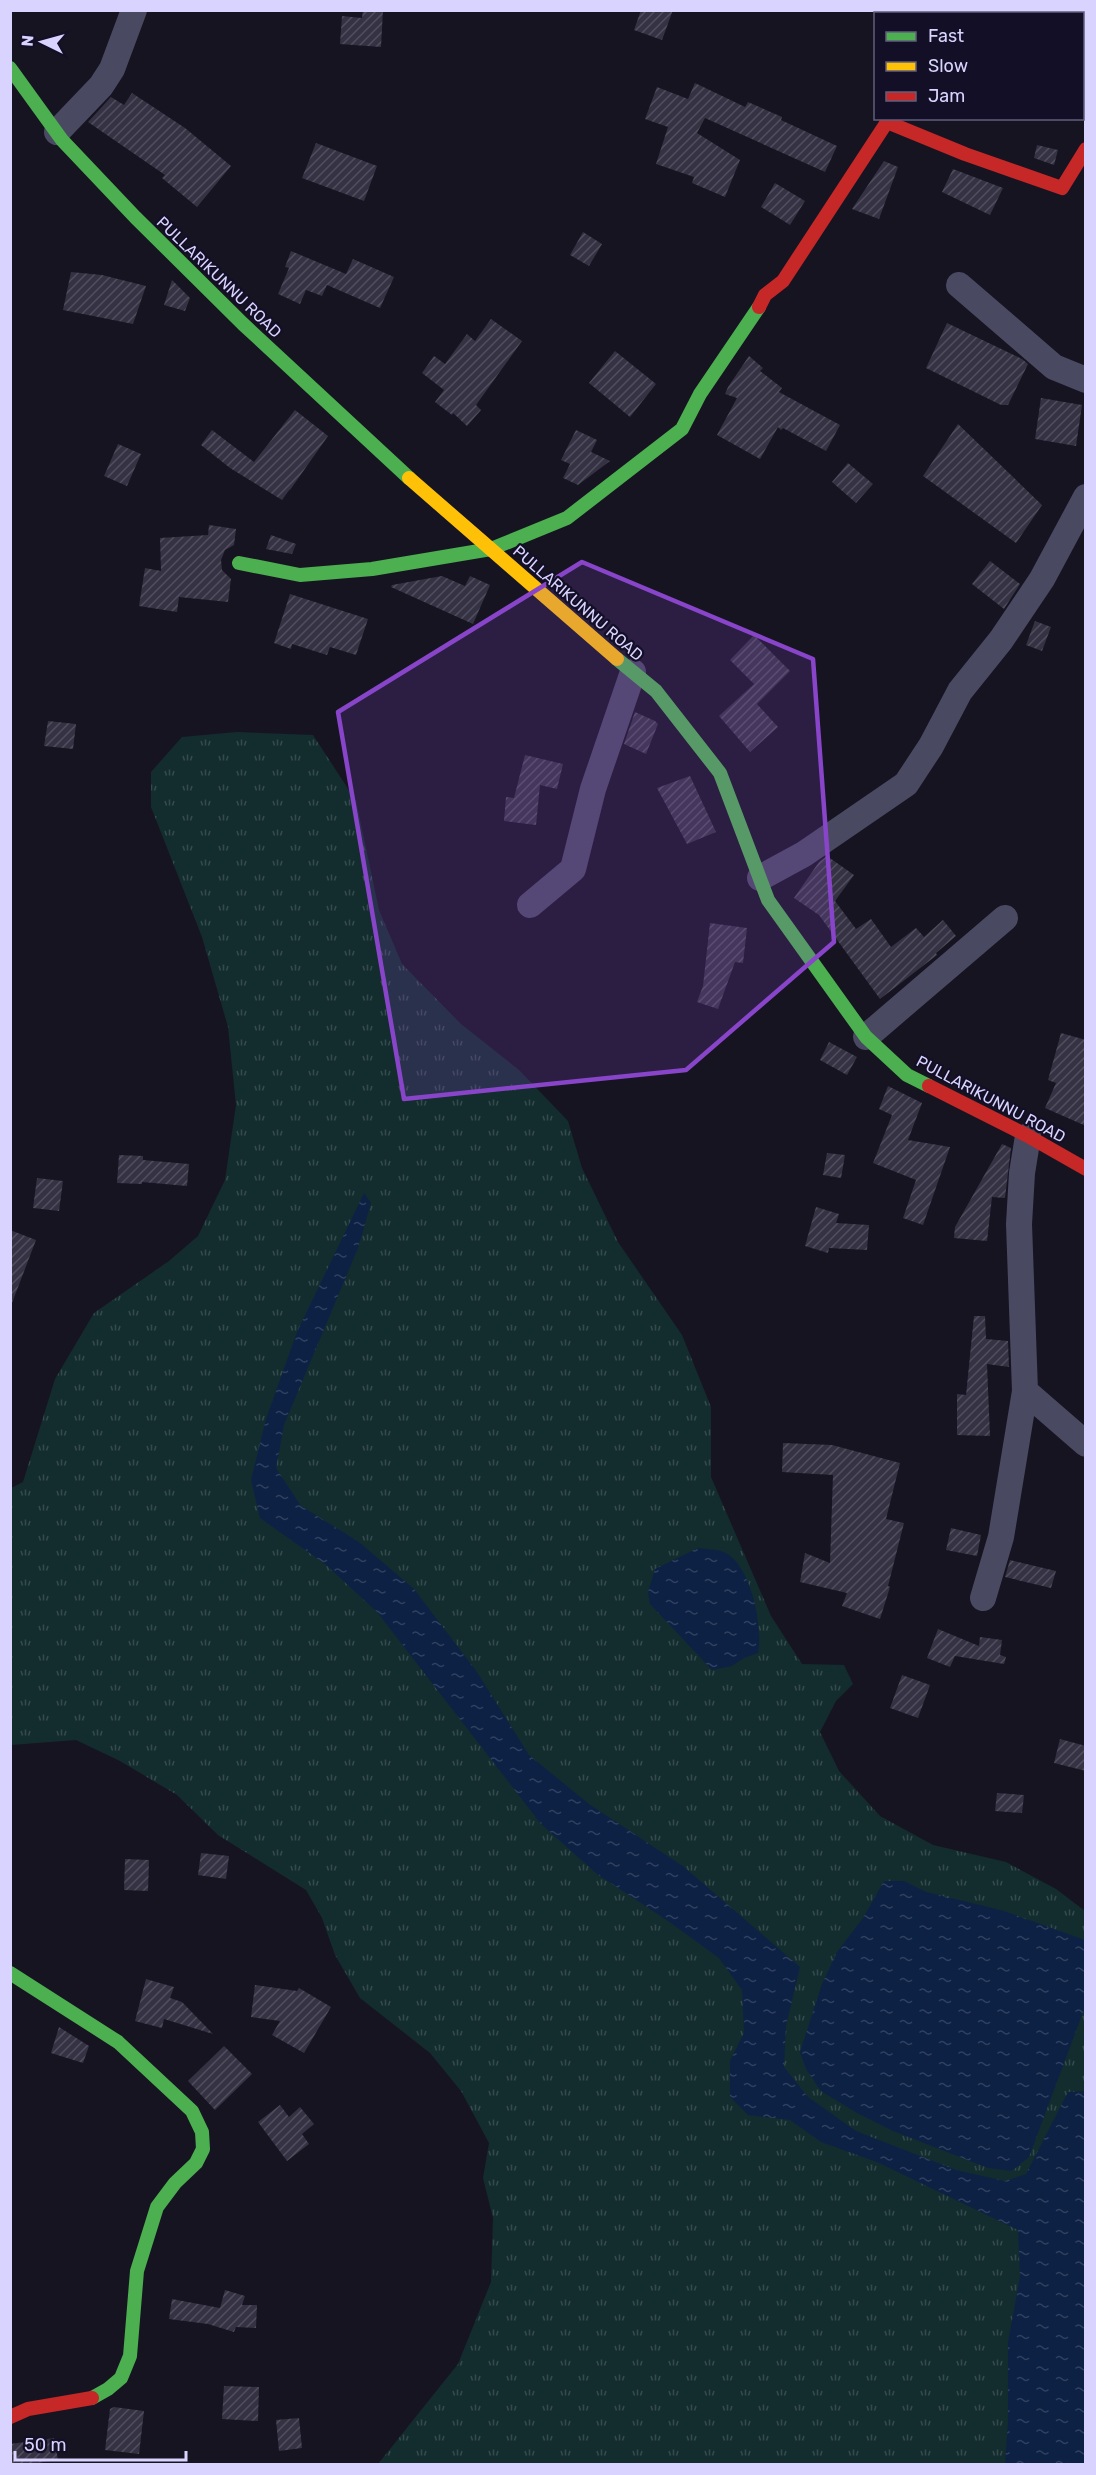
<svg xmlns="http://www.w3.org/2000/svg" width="1096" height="2475" font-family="Rubik,sans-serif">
<defs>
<pattern id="grass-tufts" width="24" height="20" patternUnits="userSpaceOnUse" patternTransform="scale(1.5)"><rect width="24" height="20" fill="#132c2d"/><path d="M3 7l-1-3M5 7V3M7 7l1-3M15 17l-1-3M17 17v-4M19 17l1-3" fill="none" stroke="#354a4c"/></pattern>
<pattern id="water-ripples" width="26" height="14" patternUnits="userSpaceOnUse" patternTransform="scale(1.5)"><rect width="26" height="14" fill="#0d2144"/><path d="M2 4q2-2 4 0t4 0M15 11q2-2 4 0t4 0" fill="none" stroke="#304060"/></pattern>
<pattern id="building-hatch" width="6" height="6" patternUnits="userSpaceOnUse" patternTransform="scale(1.5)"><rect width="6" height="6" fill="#343243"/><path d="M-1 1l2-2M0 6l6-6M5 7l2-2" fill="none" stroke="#514f5f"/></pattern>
</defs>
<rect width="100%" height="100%" fill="#161421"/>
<path fill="url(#grass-tufts)" d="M 237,732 L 313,735 L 356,801 L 379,910 L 402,964 L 461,1024 L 519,1070 L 568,1121 L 582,1168 L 618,1242 L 682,1335 L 711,1407 L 711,1477 L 771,1616 L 802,1664 L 844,1665 L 853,1684 L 836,1701 L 820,1732 L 839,1771 L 880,1816 L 933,1845 L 1006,1862 L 1056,1889 L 1085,1911 L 1085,2464 L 378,2464 L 458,2364 L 491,2282 L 493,2218 L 483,2178 L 489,2143 L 461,2091 L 430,2053 L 360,1998 L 335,1955 L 322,1918 L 306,1890 L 218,1835 L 177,1795 L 120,1761 L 76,1740 L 11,1745 L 11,1488 L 23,1482 L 55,1379 L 94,1313 L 169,1261 L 198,1236 L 225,1180 L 236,1105 L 228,1027 L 202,937 L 151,807 L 151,772 L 182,737 Z"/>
<path fill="url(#water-ripples)" d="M 364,1193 L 371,1203 L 358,1248 L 284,1425 L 276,1468 L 301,1506 L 359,1542 L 414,1589 L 477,1672 L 529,1755 L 589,1804 L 684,1867 L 800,1967 L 786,2026 L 784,2067 L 808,2097 L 856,2131 L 956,2170 L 1005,2181 L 1026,2174 L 1068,2092 L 1085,2091 L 1085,2464 L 1005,2464 L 1008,2422 L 1008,2342 L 1020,2277 L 1018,2230 L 877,2162 L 821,2142 L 790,2120 L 748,2115 L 730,2097 L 730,2061 L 744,2033 L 742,1990 L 719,1958 L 668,1921 L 597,1874 L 541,1824 L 377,1612 L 325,1564 L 260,1518 L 251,1480 L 266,1419 L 297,1332 Z
M 698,1548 C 706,1549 719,1549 726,1553 C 752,1568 763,1627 758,1653 L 744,1658 L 732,1666 L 712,1670 L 650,1604 L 648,1592 L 655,1569 Z
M 884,1881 L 904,1881 L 926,1892 L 1001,1910 L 1085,1940 L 1085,2007 L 1029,2157 L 1012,2171 L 988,2168 L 893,2131 L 857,2113 L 821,2091 L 806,2069 L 800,2052 L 822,1984 L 837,1952 L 863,1918 Z"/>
<path fill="url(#building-hatch)" d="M 363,10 L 383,10 L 381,47 L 340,44 L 342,16 L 362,18 Z
M 641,10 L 673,10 L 662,40 L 634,30 Z
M 695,83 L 745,107 L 748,102 L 782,117 L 781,120 L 837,146 L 825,172 L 705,118 L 697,133 L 740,160 L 725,197 L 692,183 L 694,177 L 656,164 L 668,127 L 645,119 L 657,87 L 688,99 Z
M 132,93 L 185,128 L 231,166 L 197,207 L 162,178 L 165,175 L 88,122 L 111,97 L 124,105 Z
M 316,143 L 377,166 L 364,201 L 302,178 Z
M 1037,145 L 1058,150 L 1054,165 L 1034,158 Z
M 884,161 L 898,167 L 879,219 L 852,209 Z
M 953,169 L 1003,188 L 990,215 L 942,192 Z
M 775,183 L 805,201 L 790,225 L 761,207 Z
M 583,232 L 602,244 L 589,266 L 570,255 Z
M 291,251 L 346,274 L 353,259 L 394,277 L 380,308 L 327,285 L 322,296 L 306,290 L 300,304 L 278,294 L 289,268 L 285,267 Z
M 71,272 L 102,275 L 146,286 L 133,324 L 63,310 Z
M 172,280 L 190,298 L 185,311 L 164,305 Z
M 491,319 L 522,341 L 476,405 L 481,410 L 467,426 L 453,413 L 452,415 L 435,402 L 444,390 L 422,373 L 434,356 L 445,364 L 467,334 L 475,341 Z
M 947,323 L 1022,359 L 1028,364 L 1008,405 L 1001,405 L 926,368 Z
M 615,351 L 656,384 L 630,417 L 589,383 Z
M 749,356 L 763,368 L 760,371 L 782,388 L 779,392 L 840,425 L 826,451 L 783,428 L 781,430 L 778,427 L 760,459 L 717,435 L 737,398 L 725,394 L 728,387 Z
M 1041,398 L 1082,405 L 1076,446 L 1035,439 Z
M 295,410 L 328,436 L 290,490 L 268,472 L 290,489 L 282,500 L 230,468 L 201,445 L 212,430 L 254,462 Z
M 958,424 L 1042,505 L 1016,543 L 923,476 Z
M 576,430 L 597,440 L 591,452 L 610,461 L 578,485 L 563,478 L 570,464 L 561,460 Z
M 118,444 L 141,454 L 127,486 L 104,476 Z
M 848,463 L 873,484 L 856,503 L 832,482 Z
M 209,525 L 236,529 L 234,545 L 225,550 L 221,560 L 222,570 L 231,579 L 228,602 L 179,597 L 177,612 L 139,606 L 145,568 L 161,571 L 160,538 L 208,535 Z
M 271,535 L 296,544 L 292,554 L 266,549 Z
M 990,561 L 1020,584 L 1004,609 L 972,584 Z
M 442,576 L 465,586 L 470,576 L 490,585 L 473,624 L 391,587 L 392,585 Z
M 290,594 L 368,619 L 356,655 L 330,647 L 327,655 L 292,644 L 291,649 L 274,643 Z
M 1035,621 L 1051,627 L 1042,651 L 1026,645 Z
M 754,635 L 790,671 L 757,704 L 778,727 L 750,752 L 719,716 L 754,684 L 730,660 Z
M 635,712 L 655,721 L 658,724 L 646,754 L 624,744 Z
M 48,721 L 76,724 L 73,749 L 44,746 Z
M 525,755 L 563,764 L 557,789 L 540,785 L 536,825 L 504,821 L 506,797 L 514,798 Z
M 690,776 L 716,832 L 687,844 L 657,788 Z
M 827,856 L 854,875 L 835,901 L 856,929 L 871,919 L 891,947 L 916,928 L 924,937 L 943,920 L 956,936 L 936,953 L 937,955 L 880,999 L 819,915 L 794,898 L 819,862 Z
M 710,923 L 747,928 L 743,963 L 735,962 L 718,1009 L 697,1002 L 703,986 Z
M 1061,1033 L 1086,1040 L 1086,1126 L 1045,1108 L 1056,1083 L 1048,1080 Z
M 829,1042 L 857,1057 L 847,1075 L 820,1060 Z
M 888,1086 L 922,1103 L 908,1140 L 950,1147 L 923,1225 L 903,1218 L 916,1180 L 873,1163 L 892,1115 L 879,1109 Z
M 1002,1144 L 1011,1148 L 1005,1198 L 992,1197 L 987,1241 L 954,1238 L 955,1227 Z
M 827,1153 L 845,1155 L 841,1178 L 823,1175 Z
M 119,1155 L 143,1156 L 143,1160 L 189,1164 L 187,1186 L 142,1182 L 142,1184 L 117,1183 Z
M 37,1178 L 63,1181 L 59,1211 L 33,1208 Z
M 816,1207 L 839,1214 L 836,1223 L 869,1225 L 867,1250 L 829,1248 L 828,1253 L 805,1246 Z
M 10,1230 L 36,1240 L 12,1303 L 10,1303 Z
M 974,1316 L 985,1316 L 986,1339 L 1008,1341 L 1009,1367 L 987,1364 L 990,1436 L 957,1435 L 957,1394 L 966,1395 Z
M 783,1443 L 832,1445 L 900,1463 L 886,1519 L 904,1523 L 888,1586 L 890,1587 L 880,1619 L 842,1606 L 847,1593 L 800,1582 L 805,1553 L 830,1563 L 833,1475 L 782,1472 Z
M 951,1528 L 981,1535 L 977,1556 L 946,1550 Z
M 1010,1560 L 1056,1571 L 1051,1588 L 1005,1577 Z
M 938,1629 L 979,1646 L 980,1637 L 1002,1640 L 1000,1655 L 1006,1657 L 1004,1664 L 955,1656 L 950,1667 L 927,1658 Z
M 902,1675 L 930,1685 L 918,1718 L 890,1708 Z
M 1060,1739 L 1086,1746 L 1086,1771 L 1054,1763 Z
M 997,1793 L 1024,1795 L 1022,1813 L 995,1811 Z
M 201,1853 L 229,1856 L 226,1879 L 198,1875 Z
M 125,1859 L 149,1860 L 148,1891 L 124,1890 Z
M 146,1979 L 174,1987 L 170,1998 L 182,2002 L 213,2034 L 164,2019 L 162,2028 L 135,2021 Z
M 255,1985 L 297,1991 L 299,1988 L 331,2007 L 304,2053 L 272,2035 L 280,2021 L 251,2017 Z
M 59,2027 L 89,2046 L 83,2063 L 51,2053 Z
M 224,2046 L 252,2074 L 215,2110 L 188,2081 Z
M 280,2105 L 289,2117 L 300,2107 L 314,2124 L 302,2134 L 309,2144 L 287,2161 L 258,2122 Z
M 225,2290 L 245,2296 L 242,2305 L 257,2305 L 256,2328 L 236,2327 L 234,2332 L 208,2324 L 169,2319 L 172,2299 L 220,2308 Z
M 224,2386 L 259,2387 L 258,2421 L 222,2419 Z
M 114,2407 L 144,2411 L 139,2454 L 105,2450 L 110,2409 Z
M 299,2418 L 302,2448 L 279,2451 L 276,2420 Z
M 54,2438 L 58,2460 L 29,2464 L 10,2464 L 10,2444 Z"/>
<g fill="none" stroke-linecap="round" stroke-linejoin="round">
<path stroke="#4a4962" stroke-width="26" d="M 57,132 L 101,86 L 112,69 L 134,10
M 959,285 L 1054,367 L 1086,380
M 760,878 L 804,854 L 906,784 L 931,746 L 960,691 L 1001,640 L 1042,579 L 1086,497
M 530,905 L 573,869 L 593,789 L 633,672
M 866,1037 L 1005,918
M 1028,1136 L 1022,1173 L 1019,1224 L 1025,1391 L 1086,1444
M 983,1598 L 1001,1537 L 1025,1391"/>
<path stroke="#4caf50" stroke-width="14" d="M 10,68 L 62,140 L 135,217 L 243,324 L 409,478
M 239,563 L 300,575 L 372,569 L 491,549 L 567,518 L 682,429 L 700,394 L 759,307
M 617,659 L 656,691 L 720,773 L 768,900 L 866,1037 L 907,1075 L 929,1086
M 10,1973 L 118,2042 L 192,2111 L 202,2132 L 203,2149 L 196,2163 L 175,2183 L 157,2207 L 137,2271 L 130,2356 L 121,2378 L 108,2389 L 92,2398"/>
<path stroke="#ffc107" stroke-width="14" d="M 409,478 L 617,659"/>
<path stroke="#c62828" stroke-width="14" d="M 759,307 L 765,295 L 783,281 L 887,122 L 965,154 L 1062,188 L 1086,149
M 929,1086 L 1028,1136 L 1086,1169
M 10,2417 L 28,2409 L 92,2398"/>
</g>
<path fill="#8945c9" fill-opacity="0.2" stroke="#8945c9" stroke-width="4.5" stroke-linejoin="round" d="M 582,562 L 813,659 L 834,942 L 686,1070 L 404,1099 L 338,712 Z"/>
<g text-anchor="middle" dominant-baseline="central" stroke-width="4.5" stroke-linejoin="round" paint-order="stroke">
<g font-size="16" fill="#d9d4ff" stroke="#130f26">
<text transform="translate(219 277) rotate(44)">PULLARIKUNNU ROAD</text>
<text transform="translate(578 603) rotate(41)">PULLARIKUNNU ROAD</text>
<text transform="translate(991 1099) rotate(28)">PULLARIKUNNU ROAD</text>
</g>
</g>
<rect width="1096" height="2475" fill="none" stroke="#d9d4ff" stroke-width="24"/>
<rect x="874" y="12" width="210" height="108" fill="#130f26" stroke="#625e7d" stroke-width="1.5"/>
<rect x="886" y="32" width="30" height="9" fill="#4caf50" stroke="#625e7d" stroke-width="1.5"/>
<text x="928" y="42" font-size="18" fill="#d9d4ff">Fast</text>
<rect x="886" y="62" width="30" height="9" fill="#ffc107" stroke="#625e7d" stroke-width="1.5"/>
<text x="928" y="72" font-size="18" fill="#d9d4ff">Slow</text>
<rect x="886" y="92" width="30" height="9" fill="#c62828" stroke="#625e7d" stroke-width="1.5"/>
<text x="928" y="102" font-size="18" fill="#d9d4ff">Jam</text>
<g transform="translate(42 42) rotate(275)" stroke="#130f26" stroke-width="4.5" paint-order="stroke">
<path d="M0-4.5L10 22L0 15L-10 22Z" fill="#d9d4ff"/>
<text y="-9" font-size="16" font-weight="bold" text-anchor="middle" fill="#d9d4ff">N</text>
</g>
<path d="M15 2451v9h171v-9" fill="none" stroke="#d9d4ff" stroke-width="3"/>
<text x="24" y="2451" font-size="18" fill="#d9d4ff" stroke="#130f26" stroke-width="4.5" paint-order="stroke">50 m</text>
</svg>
